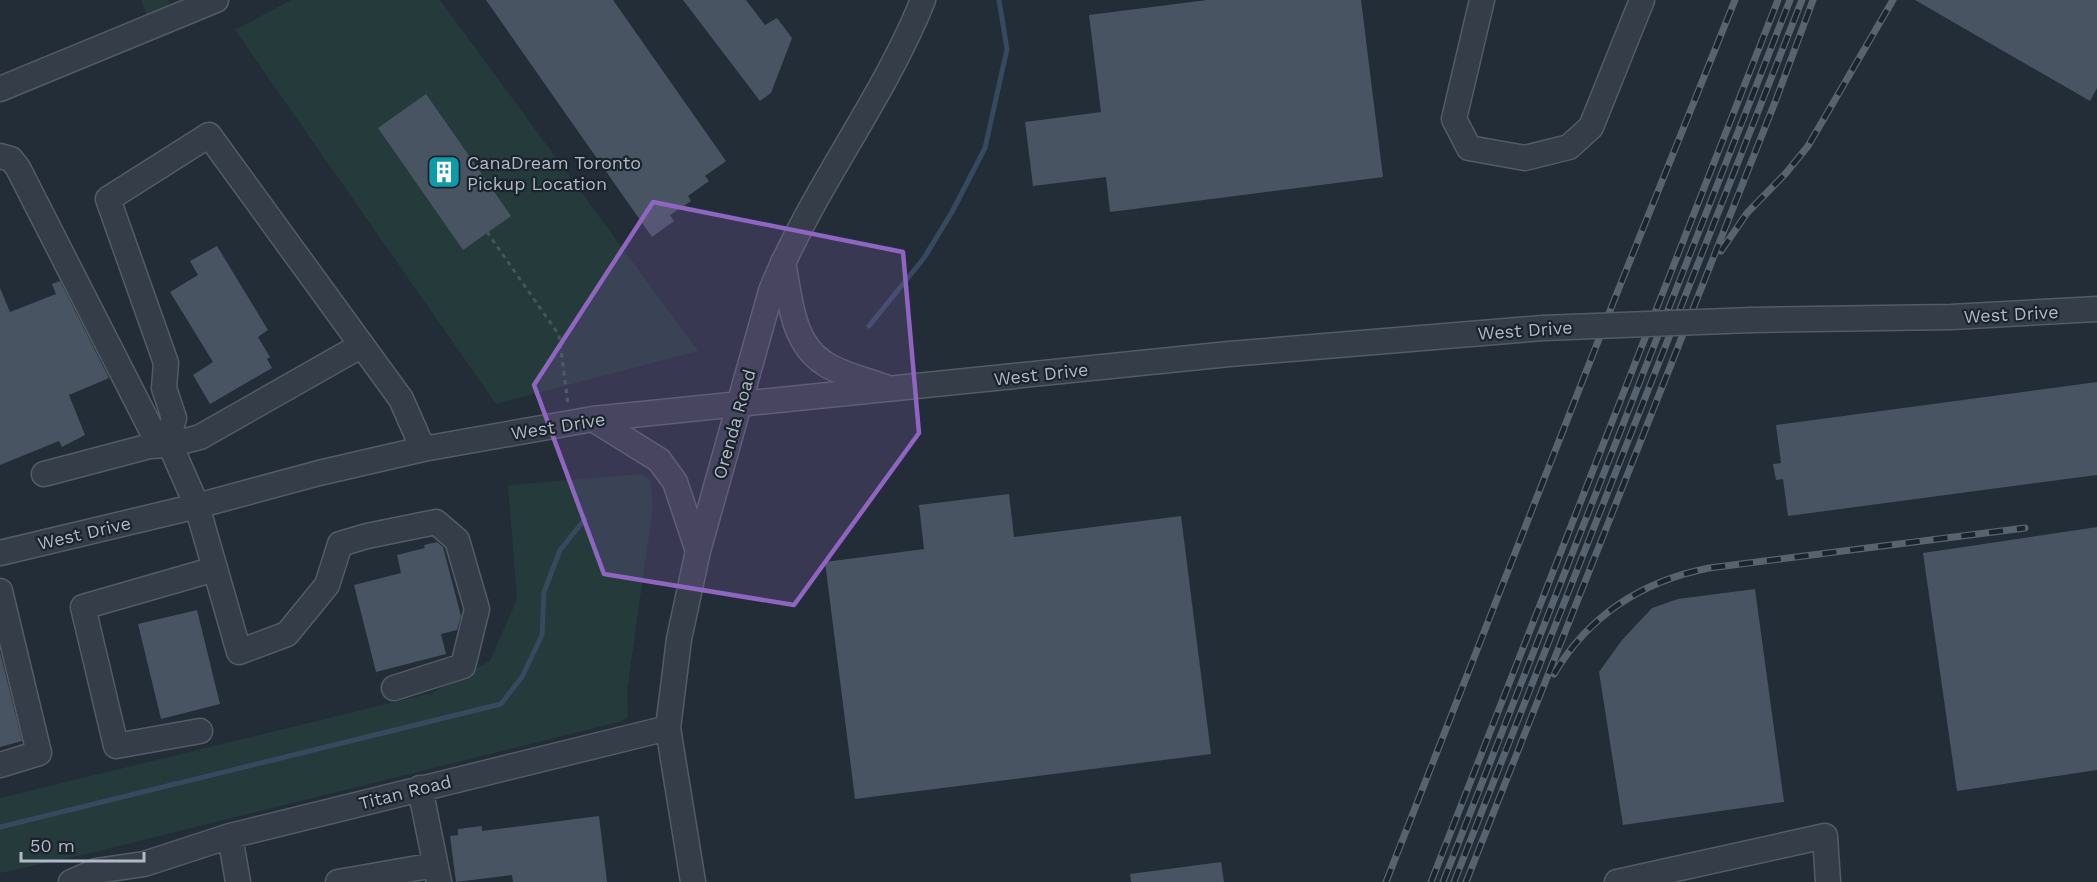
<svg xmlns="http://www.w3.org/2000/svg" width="2097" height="882" font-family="'Work Sans',sans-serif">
<rect width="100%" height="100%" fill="#222d38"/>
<path fill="#253a3a" d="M 141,0 L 168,0 L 172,11 L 149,21 Z
M 291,0 L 440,0 L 698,351 L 496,404 L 235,30 Z
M 642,474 L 650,480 L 653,507 L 627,691 L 628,717 L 619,722 L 91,853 L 0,873 L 0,798 L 432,693 L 490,661 L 517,599 L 508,485 Z"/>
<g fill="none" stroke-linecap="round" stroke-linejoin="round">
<path stroke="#36495f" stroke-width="5" d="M 869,326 L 924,258 L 952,212 L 985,148 L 1007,49 L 999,0
M 0,827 L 501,704 L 522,677 L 542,635 L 544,592 L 560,550 L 585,519"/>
</g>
<path fill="#485462" d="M 486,0 L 613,0 L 726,161 L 705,176 L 709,181 L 688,196 L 691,201 L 670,215 L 674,221 L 652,237 Z
M 683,0 L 746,0 L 765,25 L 777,18 L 792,38 L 771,93 L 760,101 Z
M 1207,0 L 1361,0 L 1383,177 L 1110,212 L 1106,177 L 1033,186 L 1025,122 L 1101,112 L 1089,15 Z
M 1915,0 L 2097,0 L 2097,88 L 2090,101 Z
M 426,94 L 511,216 L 463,250 L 378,128 Z
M 217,246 L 268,330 L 258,337 L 270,357 L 267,359 L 272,368 L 210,404 L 193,375 L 213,362 L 170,292 L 198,275 L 190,261 Z
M 60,281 L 109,378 L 69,395 L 85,435 L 62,447 L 59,441 L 0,465 L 0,288 L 10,312 L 56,294 L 52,284 Z
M 2097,382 L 2097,475 L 1788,516 L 1783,479 L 1776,480 L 1773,464 L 1781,463 L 1776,425 Z
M 1009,494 L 1014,537 L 1181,516 L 1211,754 L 855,799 L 825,562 L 924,549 L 919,505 Z
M 2097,527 L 2097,770 L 1957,791 L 1923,553 Z
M 437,542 L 443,547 L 461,616 L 457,630 L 441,634 L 446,654 L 376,672 L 354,585 L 401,573 L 397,555 L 425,548 L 424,545 Z
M 1755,589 L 1784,802 L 1623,825 L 1599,672 L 1622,640 L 1652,608 L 1678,599 Z
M 197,610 L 220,704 L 161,719 L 138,624 Z
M 0,652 L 22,741 L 0,747 Z
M 599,816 L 607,882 L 513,882 L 512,875 L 456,882 L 450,836 L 458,835 L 458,829 L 482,826 L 482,831 Z
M 1221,862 L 1224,882 L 1131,882 L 1130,874 Z"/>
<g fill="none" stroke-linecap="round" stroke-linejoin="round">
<g stroke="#535c66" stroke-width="27">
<path id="minor" d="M 1482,0 L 1454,119 L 1469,148 L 1525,158 L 1569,147 L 1591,127 L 1642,0
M 0,89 L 216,0
M 0,156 L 11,159 L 18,168 L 152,431 L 168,440
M 783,262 C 790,296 791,342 824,363 C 840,374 866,380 885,387
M 1752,320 L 1951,317 L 2097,309
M 593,419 L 659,460 L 675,482 L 698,551
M 44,474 L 150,446 L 170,445 L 200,437 L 362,345
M 0,553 L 197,506 L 319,473 L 423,449 L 593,419 L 1229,354 L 1543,328
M 0,591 L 39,753 L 0,765
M 394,688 L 463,666 L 477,609 L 457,540 L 436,522 L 367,536 L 340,544 L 327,585 L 287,634 L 239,652 L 197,506 L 168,440 L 174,418 L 164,388 L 166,363 L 108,199 L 209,135 L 401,399 L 423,449
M 200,731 L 116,746 L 83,607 L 215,569
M 420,788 L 439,882
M 230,836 L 238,882
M 71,882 L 96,871 L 144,864 L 230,836 L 668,728
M 338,882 L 435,865
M 693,882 L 668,728 L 679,639 L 698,551 L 771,291 C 812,189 882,102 923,0
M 1617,882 L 1825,836 L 1828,882"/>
</g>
<path stroke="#435758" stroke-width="3" stroke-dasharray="4.5 4.5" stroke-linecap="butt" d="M 487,232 L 559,335 L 568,404"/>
<use href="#minor" stroke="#353e48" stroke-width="24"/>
<g stroke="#57636f" stroke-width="7">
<path id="rail" d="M 1721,251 L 1747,213 L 1786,173 L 1808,146 L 1893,0
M 1554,674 C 1589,615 1643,581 1709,568 L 2025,528
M 1386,882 L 1615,298 L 1735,0
M 1431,882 L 1778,0
M 1443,882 L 1790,0
M 1454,882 L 1802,0
M 1466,882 L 1777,97 L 1813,0"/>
</g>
<use href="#rail" stroke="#1b232d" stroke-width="4.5" stroke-dasharray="14" stroke-linecap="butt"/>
<g stroke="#535c66" stroke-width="27" stroke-linecap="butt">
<path id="minor-bridge" d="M 1543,328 L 1752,320"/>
</g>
<use href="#minor-bridge" stroke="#353e48" stroke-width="24"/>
</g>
<path fill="#9064c1" fill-opacity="0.2" stroke="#9064c1" stroke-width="4.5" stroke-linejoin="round" d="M 653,202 L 903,252 L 919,433 L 794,605 L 604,574 L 534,385 Z"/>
<defs>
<g id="building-square" transform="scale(1.725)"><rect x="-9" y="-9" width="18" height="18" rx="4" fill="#0f9aa8" stroke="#1b232d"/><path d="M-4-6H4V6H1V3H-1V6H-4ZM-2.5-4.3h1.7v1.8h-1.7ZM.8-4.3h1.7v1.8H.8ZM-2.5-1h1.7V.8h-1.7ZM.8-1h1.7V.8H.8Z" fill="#fff"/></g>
</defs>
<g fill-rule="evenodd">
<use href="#building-square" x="444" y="172"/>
</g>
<g text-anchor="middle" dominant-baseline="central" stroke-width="4.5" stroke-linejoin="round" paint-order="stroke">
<g font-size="18" fill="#b0b9c5" stroke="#1b232d" text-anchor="start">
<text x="467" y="162">CanaDream Toronto<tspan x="467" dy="21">Pickup Location</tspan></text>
</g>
<g font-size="18" fill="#b0b9c5" stroke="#1b232d">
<text transform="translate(2011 314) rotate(-3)">West Drive</text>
<text transform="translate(1525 330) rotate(-4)">West Drive</text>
<text transform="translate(1041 374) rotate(-6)">West Drive</text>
<text transform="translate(734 424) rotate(-74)">Orenda Road</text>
<text transform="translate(558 426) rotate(-9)">West Drive</text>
<text transform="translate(84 533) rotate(-13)">West Drive</text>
<text transform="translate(405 792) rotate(-14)">Titan Road</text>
</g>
</g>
<path d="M21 852v9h123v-9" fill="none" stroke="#b0b9c5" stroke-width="3"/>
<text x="30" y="852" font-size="18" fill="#b0b9c5" stroke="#1b232d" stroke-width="4.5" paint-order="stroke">50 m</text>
</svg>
